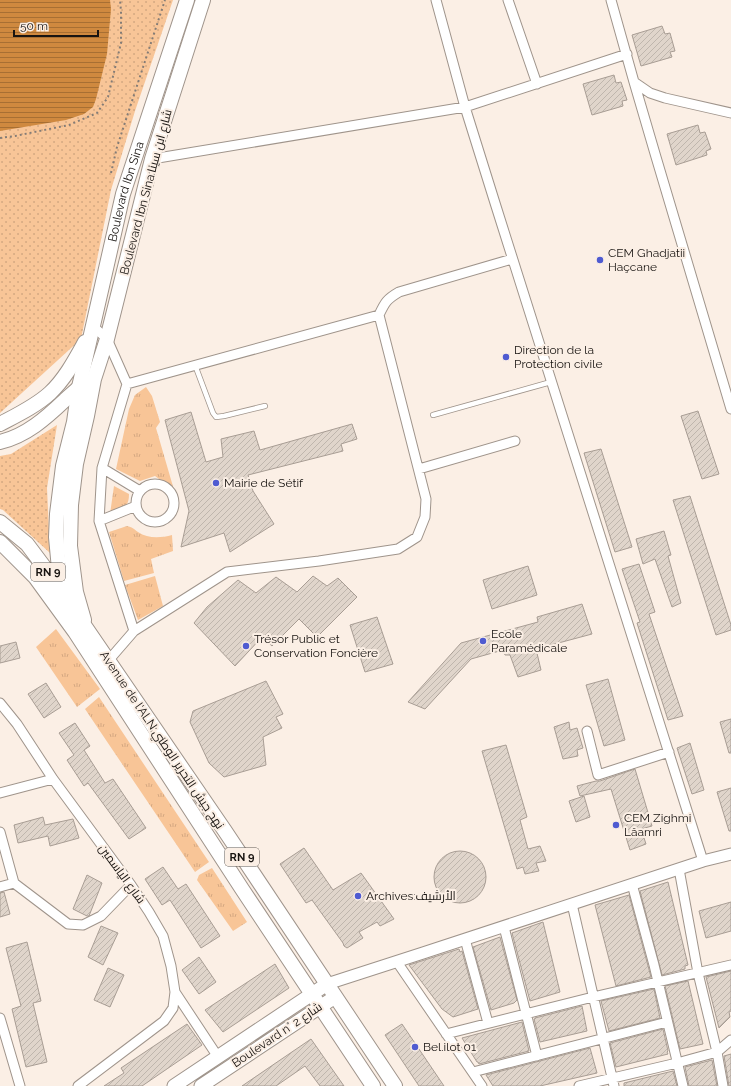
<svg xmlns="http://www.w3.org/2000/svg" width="731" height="1086" font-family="Raleway,Cairo,sans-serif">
<defs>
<pattern id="grass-tufts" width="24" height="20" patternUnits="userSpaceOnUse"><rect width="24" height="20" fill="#f8c597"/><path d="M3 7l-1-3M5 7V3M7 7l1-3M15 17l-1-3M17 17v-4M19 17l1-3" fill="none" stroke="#d4a881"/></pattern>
<pattern id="park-dots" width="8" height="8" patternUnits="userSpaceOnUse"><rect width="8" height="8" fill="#f8c597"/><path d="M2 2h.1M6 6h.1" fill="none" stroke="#d4a881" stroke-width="1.8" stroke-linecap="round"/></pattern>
<pattern id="water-rules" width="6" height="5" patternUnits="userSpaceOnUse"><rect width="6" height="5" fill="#cf893f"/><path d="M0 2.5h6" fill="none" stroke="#a76f33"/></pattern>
<pattern id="building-hatch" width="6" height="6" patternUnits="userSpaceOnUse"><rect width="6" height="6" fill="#e0d5cb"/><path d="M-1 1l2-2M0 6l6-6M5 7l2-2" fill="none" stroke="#bfb6ad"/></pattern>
</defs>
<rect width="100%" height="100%" fill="#fbefe5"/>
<path fill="url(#grass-tufts)" d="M 146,387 L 152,396 L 160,422 L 156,428 L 174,490 L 155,476 L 140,481 L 116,469 L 129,409 L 135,395 Z
M 114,486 L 129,494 C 129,509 122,508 110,514 Z
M 127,526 C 132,527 134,529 138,532 C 148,539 161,538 172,535 L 173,551 L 151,559 L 154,573 L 124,581 L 109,532 Z
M 155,576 L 163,606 L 138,620 L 125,585 Z
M 56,629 L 100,689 L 77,707 L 36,647 Z
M 99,697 L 209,862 L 195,872 L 85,709 Z
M 212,868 L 247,922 L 233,931 L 197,880 L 199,875 Z"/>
<path fill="url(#park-dots)" d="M 0,0 L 173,0 L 135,111 L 111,190 L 81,339 L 0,413 Z
M 57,425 L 47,488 L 50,553 L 3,510 L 0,509 L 0,456 L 11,454 Z"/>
<path fill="url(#water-rules)" d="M 0,0 L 110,0 L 111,9 L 107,54 L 96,99 L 93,107 L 84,114 L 66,120 L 0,131 Z"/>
<path fill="url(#building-hatch)" stroke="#a89d94" d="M 662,26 L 665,34 L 670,33 L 675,51 L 670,52 L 672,57 L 641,66 L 632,35 Z
M 614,75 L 616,83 L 621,82 L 627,100 L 622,101 L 623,106 L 592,115 L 583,84 Z
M 698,125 L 700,133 L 705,132 L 711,149 L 706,151 L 707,155 L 676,165 L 667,134 Z
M 698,411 L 719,474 L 702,479 L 681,416 Z
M 191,412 L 206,462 L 223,457 L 221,439 L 254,431 L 260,450 L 352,424 L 357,439 L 341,444 L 343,451 L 248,475 L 253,491 L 274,524 L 230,552 L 224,533 L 181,547 L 189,511 L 165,420 Z
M 601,449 L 632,547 L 615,552 L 584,453 Z
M 690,496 L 731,625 L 731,630 L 716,635 L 673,500 Z
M 664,531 L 671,555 L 668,556 L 681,603 L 672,607 L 655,559 L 643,564 L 636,539 Z
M 639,564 L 655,612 L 649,614 L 683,716 L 668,720 L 637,623 L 640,622 L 622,569 Z
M 528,566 L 537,595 L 492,609 L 483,580 Z
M 313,576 L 327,586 L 338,578 L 357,597 L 317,637 L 299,619 L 272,646 L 262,637 L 235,666 L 194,623 L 207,607 L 238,580 L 256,593 L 276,577 L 297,592 Z
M 582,604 L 592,634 L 536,649 L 541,670 L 518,677 L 510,655 L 505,655 L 503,650 L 471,659 L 425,709 L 408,702 L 461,643 L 538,622 L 537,617 Z
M 377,617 L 393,664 L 365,672 L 350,625 Z
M 16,642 L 20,658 L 0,663 L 0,646 Z
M 608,679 L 625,740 L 604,746 L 586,685 Z
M 266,681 L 283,714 L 276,717 L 282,728 L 263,737 L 266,765 L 224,777 L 209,763 L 190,722 L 193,711 Z
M 46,683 L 61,707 L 44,718 L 28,694 Z
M 731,719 L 731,753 L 729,753 L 720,722 Z
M 569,722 L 570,730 L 577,728 L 583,748 L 577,750 L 578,756 L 563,759 L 554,727 Z
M 75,723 L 90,746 L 84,750 L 105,783 L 113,779 L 146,828 L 129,839 L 88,783 L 84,786 L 67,760 L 74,755 L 59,733 Z
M 690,743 L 704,790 L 692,794 L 677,748 Z
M 506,745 L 527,817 L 520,820 L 528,849 L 540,846 L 546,861 L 536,863 L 539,871 L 525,874 L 523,867 L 517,869 L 482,751 Z
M 635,769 L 652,826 L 641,829 L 646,844 L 630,850 L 611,789 L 580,796 L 577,786 L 596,781 L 600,781 Z
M 731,788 L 731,831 L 729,831 L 717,792 Z
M 584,796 L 590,817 L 576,822 L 569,801 Z
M 43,817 L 45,825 L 73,819 L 79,838 L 50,846 L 48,836 L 18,843 L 14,825 Z
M 304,848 L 333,890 L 361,873 L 394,919 L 380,926 L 377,922 L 359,932 L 363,938 L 347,948 L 344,946 L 343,943 L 312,900 L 306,903 L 280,864 Z
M434 877a26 26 0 1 1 52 0a26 26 0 1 1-52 0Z
M 163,867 L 178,889 L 186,884 L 220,936 L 201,948 L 170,900 L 162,905 L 145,879 Z
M 87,875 L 102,883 L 89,916 L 87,916 L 73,909 Z
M 668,882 L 688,965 L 685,966 L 685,969 L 662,975 L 640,891 Z
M 4,892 L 10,914 L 0,917 L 0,893 Z
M 629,895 L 651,977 L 616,986 L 595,905 Z
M 731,902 L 731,931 L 706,938 L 699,911 Z
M 543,922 L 560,992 L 530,1001 L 512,933 Z
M 101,926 L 118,933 L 103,965 L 88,957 Z
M 500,937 L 517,1000 L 514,1003 L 491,1010 L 473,947 Z
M 27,942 L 41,1001 L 33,1003 L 47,1062 L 26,1067 L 12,1009 L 21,1006 L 6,948 Z
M 459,949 L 460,952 L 462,951 L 478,1009 L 453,1017 L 442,1009 L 409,965 Z
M 199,957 L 216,982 L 199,994 L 182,970 Z
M 275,964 L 289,988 L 223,1032 L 205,1010 Z
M 108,968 L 124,975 L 110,1007 L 94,1000 Z
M 731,971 L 731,1011 L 729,1012 L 730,1017 L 719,1028 L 706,977 Z
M 688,981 L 703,1044 L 680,1049 L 665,986 Z
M 654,989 L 660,1018 L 609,1031 L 601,1001 Z
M 582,1006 L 587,1031 L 540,1042 L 534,1019 L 535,1019 L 535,1018 Z
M 522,1022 L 529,1051 L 479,1064 L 478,1062 L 477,1062 L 462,1038 Z
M 187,1024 L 202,1045 L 142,1086 L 104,1086 L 124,1073 L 121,1068 Z
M 402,1024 L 444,1086 L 419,1086 L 385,1035 Z
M 663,1029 L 668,1051 L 667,1052 L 668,1054 L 616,1067 L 610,1043 Z
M 311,1039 L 344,1086 L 320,1086 L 305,1066 L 276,1086 L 242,1086 Z
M 590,1048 L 597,1073 L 540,1086 L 493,1086 L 486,1075 Z
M 731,1054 L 731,1086 L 729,1086 L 724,1056 Z
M 712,1060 L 717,1086 L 689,1086 L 685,1067 Z
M 673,1071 L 677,1086 L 624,1086 L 624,1083 Z"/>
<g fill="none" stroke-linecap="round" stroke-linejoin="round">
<g stroke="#9f948b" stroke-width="6">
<path id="service" d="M 195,365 L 213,413 L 216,417 L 224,416 L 265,406
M 433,415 L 551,382"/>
</g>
<g stroke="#9f948b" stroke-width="11">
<path id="minor" d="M 436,0 L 465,107 L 495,203 L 703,861
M 508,0 L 537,84
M 611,0 L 634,82 L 650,93 L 665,98 L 731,113
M 634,82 L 656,157 L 731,409
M 152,159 L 465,107 L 627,54
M 93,326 L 107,339 L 127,384 L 102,468 L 99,521 L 134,631
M 127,384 L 379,315
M 102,468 L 140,491
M 419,469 L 515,441
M136 503a19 19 0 1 1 38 0a19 19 0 1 1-38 0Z
M 99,521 L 136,506
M 108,661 L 134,631 L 227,572 L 319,561 L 398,549 L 417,537 L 425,517 L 426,499 L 379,315 C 385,302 387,299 399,292 L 512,259
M 0,703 L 17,724 L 53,779 L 131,885 L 149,912 L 163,936 L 171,966 L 175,992 L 218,1057
M 587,731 L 598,775 L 669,752
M 0,793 L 53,779
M 0,832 L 14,883 L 0,887
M 679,869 L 698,973 L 717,1052 L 723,1086
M 14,883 L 68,924 L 83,925 L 101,916 L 131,885
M 632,884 L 654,965 L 683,1086
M 572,904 L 614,1086
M 504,927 L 537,1056
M 465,939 L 488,1023
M 397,962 L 482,1086
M 0,1018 L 20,1086
M 446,1034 L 593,997 L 731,965
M 473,1072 L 667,1022
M 78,1086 L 164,1021 L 173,1008 L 175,992
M 579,1086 L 677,1063 L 717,1052 L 731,1040"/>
</g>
<g stroke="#9f948b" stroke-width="13">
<path id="tertiary" d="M 327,984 L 423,953 L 703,861 L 731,854"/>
</g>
<g stroke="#9f948b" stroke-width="15">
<path id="secondary" d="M 174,1086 L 327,984
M 201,1086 L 335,997"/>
</g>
<g stroke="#9f948b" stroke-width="16">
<g id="primary">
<path d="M 0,424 C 17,415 36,406 50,393 C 65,379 75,360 85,342"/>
<path d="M 0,442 C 26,436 46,418 65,400 C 70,395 77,390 81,385"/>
<path d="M 0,522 L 27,544 L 45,568 L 225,831 L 395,1086"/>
<path d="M 0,542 L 35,577 L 75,632 L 242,889 L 373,1086"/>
<path id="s1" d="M 65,591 L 59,569 L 56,537 L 57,514 L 63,466 L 74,422 L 79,387 L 123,194 L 187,0"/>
<path d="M 84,620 L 76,592 L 70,546 L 71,505 L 76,464 L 87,416 L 94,379 L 107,339 L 152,159 L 203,0"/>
</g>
</g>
<path stroke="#847c76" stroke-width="2" stroke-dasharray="2 3" stroke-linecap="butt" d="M 0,138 L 15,136 L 69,125 L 97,113 L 108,97 L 121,43 L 121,11 L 120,0
M 111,173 L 117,147 L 165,0"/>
<use href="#service" stroke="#fff" stroke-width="4.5"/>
<use href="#minor" stroke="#fff" stroke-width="9"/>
<use href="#tertiary" stroke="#fff" stroke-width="11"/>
<use href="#secondary" stroke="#fff" stroke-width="13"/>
<use href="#primary" stroke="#fff" stroke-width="14"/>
</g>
<g fill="#4f5bd1" stroke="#fbefe5" stroke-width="1.5">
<circle cx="600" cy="260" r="4"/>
<circle cx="506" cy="357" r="4"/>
<circle cx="216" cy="483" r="4"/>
<circle cx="483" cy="641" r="4"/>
<circle cx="246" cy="646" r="4"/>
<circle cx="616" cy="825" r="4"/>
<circle cx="358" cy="896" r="4"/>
<circle cx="415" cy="1047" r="4"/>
</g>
<g text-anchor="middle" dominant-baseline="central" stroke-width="4" stroke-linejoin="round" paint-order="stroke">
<g fill="#fbefe5" stroke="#5c5651" stroke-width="1">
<rect x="31" y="563" width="34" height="18" rx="3"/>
<rect x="225" y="848" width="34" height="18" rx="3"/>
</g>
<g font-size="11" font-weight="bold" fill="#181411">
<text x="48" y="572">RN 9</text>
<text x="242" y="857">RN 9</text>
</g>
<g font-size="12" fill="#181411" stroke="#fbefe5">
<text stroke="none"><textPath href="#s1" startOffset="408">Boulevard Ibn Sina</textPath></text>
<text transform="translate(146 192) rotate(-75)">Boulevard Ibn Sina:شارع ابن سينا</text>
<text transform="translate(162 740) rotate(56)">Avenue de l'ALN;نهج جيش التحرير الوطني</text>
<text transform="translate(122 874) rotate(54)">شارع الياسمين</text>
<text transform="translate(277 1035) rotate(-34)">Boulevard n° شارع 2</text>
</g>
<g font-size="12" fill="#181411" stroke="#fbefe5" text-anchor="start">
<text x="608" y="253">CEM Ghadjatii<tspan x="608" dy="14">Haçcane</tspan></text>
<text x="514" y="350">Direction de la<tspan x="514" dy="14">Protection civile</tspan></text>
<text x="224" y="483">Mairie de Sétif</text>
<text x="491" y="634">Ecole<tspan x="491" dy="14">Paramédicale</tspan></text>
<text x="254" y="639">Trésor Public et<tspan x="254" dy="14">Conservation Foncière</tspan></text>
<text x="624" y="818">CEM Zighmi<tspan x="624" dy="14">Lâamri</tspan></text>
<text x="366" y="896">Archives:الأرشيف</text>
<text x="423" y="1047">Bel.ilot 01</text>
</g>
</g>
<path d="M14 30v6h84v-6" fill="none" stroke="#181411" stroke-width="2"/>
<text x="20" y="30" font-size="12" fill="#181411" stroke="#fbefe5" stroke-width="3" paint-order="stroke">50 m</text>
</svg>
